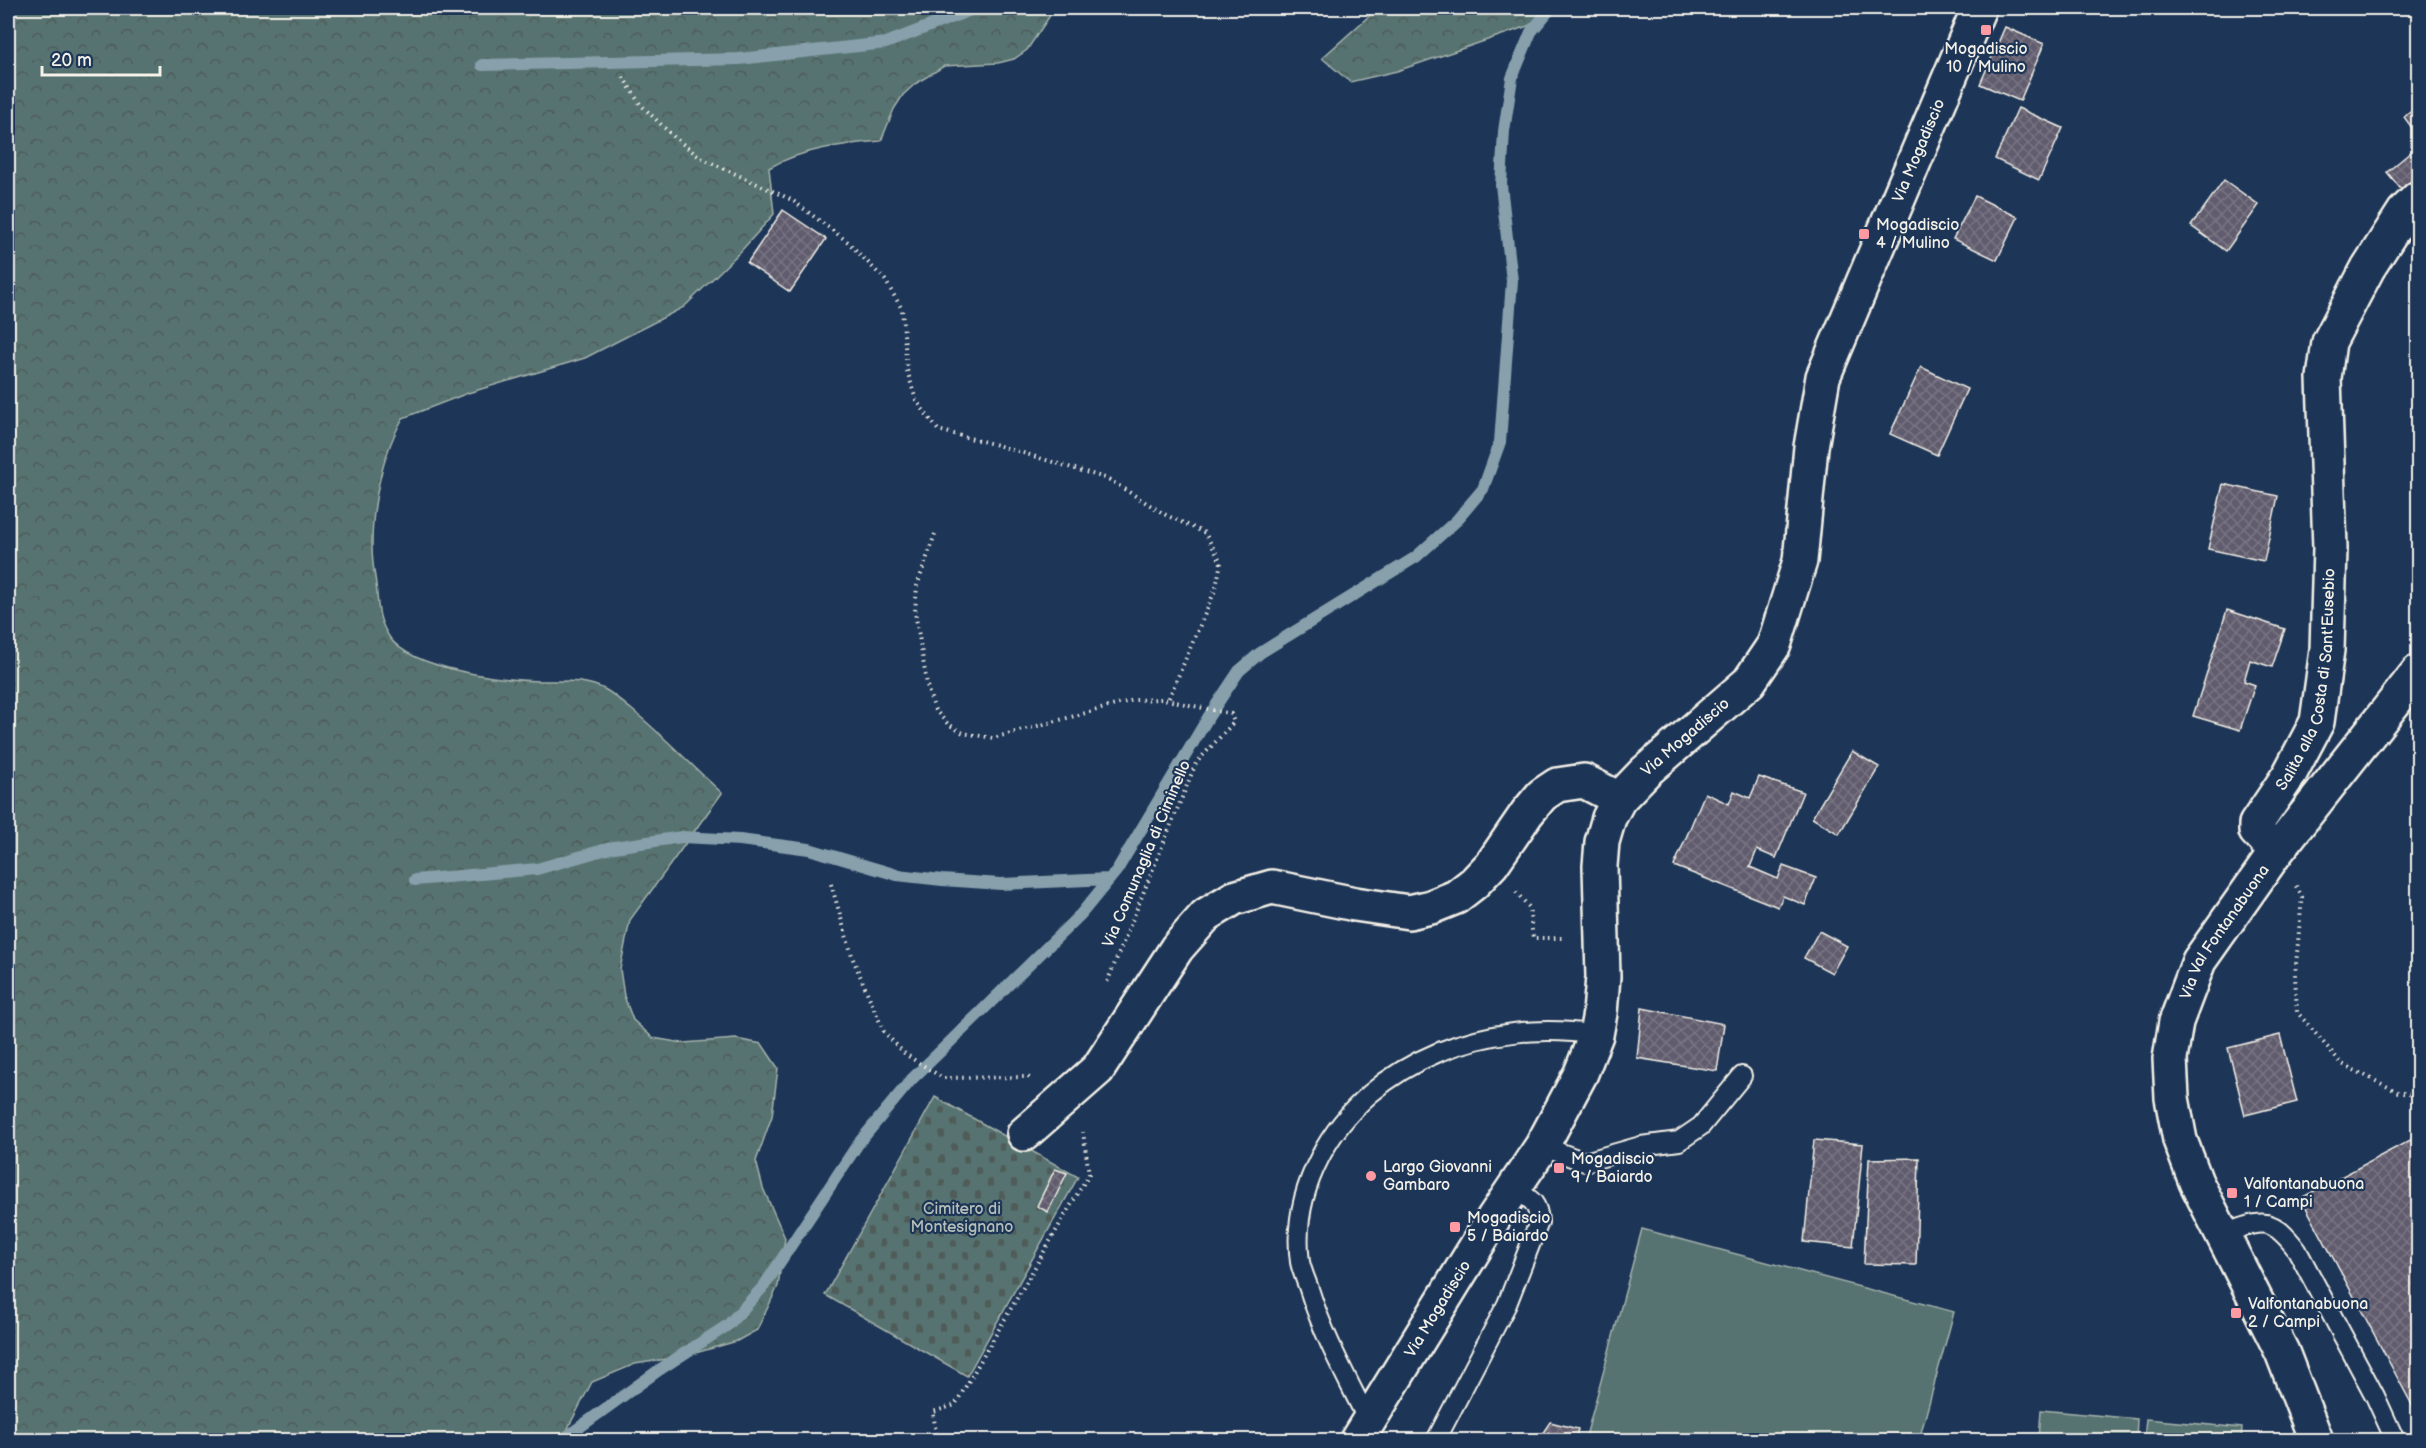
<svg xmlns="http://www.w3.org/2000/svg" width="2426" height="1448" font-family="'Balsamiq Sans',sans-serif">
<defs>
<pattern id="forest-crowns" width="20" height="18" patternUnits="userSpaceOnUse" patternTransform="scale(1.5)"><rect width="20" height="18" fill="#567371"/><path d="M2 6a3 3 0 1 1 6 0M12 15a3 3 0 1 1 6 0" fill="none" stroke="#4f5b59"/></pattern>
<pattern id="cemetery-stones" width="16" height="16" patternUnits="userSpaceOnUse" patternTransform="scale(1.5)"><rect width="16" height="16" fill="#567371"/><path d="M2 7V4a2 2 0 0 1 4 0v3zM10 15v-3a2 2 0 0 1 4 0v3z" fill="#4f5b59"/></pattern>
<pattern id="building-cross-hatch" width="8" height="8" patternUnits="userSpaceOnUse" patternTransform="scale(1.5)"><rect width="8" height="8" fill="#615c6e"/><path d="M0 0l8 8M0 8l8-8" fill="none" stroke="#787483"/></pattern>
</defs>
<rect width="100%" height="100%" fill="#1d3557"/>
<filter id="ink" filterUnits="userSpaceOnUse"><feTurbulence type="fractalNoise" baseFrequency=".0167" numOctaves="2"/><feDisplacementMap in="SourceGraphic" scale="12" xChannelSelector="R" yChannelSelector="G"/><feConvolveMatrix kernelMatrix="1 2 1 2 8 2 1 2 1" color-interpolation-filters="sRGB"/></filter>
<g filter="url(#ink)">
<path fill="url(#forest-crowns)" stroke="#a5b2ac" stroke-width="1.5" d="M 8,8 L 1055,8 L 1027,50 L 1014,59 L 998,63 L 944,66 L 915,84 L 903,95 L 894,109 L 881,141 C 844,144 801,149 769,168 L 774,214 L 741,251 L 684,307 L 585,358 L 468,393 L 403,418 C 379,460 366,529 375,577 C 379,600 375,616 390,638 C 412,669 502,680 539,681 C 562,681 586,679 606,690 C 615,695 623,703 631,709 C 663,735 691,765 722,793 L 630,920 L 620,969 L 624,996 L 633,1020 L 653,1038 L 683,1043 L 736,1039 L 762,1044 L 778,1068 L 772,1116 L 756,1161 L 763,1188 L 785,1238 L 778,1286 L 757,1330 L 737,1341 L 685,1356 L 635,1364 L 592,1382 L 568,1428 L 572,1440 L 8,1440 Z
M 1378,8 L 1552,8 L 1528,26 L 1397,71 L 1350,82 L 1322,58 Z"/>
<path fill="url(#cemetery-stones)" stroke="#a5b2ac" stroke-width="1.5" d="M 935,1097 L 1078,1177 L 967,1376 L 825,1295 Z"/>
<path fill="#567371" stroke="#a5b2ac" stroke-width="1.5" d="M 1642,1229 L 1954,1312 L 1919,1440 L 1585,1440 Z
M 2041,1410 L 2137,1419 L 2136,1440 L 2039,1440 Z
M 2146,1419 L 2242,1428 L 2241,1440 L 2144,1440 Z"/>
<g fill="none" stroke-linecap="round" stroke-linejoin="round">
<path stroke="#87a0ab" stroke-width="12" d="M 482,65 L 739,59 L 886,43 L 976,8
M 415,880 L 537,869 L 614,847 L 682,837 L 740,840 L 809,849 L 897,875 L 942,880 L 1001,884 L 1109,879
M 562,1440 L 659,1370 L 728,1325 L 764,1286 L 858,1144 L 911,1080 L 1081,914 L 1117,870 L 1209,716 L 1239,671 L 1260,653 L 1416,557 L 1456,521 L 1483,489 L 1500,442 L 1512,281 L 1501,185 L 1504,131 L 1512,78 L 1531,32 L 1551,8"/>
</g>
<path fill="url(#building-cross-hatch)" stroke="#f4f1e8" stroke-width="1.5" d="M 2005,27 L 2044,44 L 2020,101 L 1980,84 Z
M 2418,106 L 2418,136 L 2404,117 Z
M 2018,108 L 2063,128 L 2039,180 L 1995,159 Z
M 2418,146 L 2418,182 L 2404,193 L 2387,172 Z
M 2224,180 L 2259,205 L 2226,251 L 2191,226 Z
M 1975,196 L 2018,217 L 1997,260 L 1953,239 Z
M 783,210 L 826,239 L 790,292 L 747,263 Z
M 1921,367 L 1967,389 L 1937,455 L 1890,434 Z
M 2223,484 L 2278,496 L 2264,561 L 2208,549 Z
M 2227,610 L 2285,629 L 2272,667 L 2250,660 L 2244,681 L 2255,685 L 2240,730 L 2193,716 Z
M 1852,751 L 1879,767 L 1839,834 L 1812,818 Z
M 1759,777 L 1803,792 L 1776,858 L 1757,850 L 1750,867 L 1778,879 L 1783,866 L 1816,878 L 1805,905 L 1783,896 L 1778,907 L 1674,866 L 1705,793 L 1729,804 L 1734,791 L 1750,798 Z
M 1819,931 L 1847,946 L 1832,973 L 1804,958 Z
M 1642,1008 L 1724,1024 L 1717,1071 L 1637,1058 Z
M 2280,1035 L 2297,1102 L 2245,1115 L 2228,1048 Z
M 2416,1137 L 2418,1142 L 2418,1416 L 2301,1198 Z
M 1814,1140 L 1863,1144 L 1853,1247 L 1804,1242 Z
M 1919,1158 L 1916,1265 L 1864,1264 L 1869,1159 Z
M 1055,1169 L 1067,1173 L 1048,1212 L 1037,1206 Z
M 1550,1422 L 1578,1429 L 1575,1440 L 1538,1440 Z"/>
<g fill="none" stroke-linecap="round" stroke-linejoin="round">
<g stroke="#f4f1e8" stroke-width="22">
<path id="service" d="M 1542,1146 L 1585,1162 L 1641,1146 L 1679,1141 L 1701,1126 L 1742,1076
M 2223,1234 C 2261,1221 2270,1214 2297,1250 L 2375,1396 L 2395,1440
M 1368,1421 C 1347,1378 1324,1337 1310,1292 C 1307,1282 1302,1272 1300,1262 C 1295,1225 1303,1190 1320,1157 C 1371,1059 1491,1017 1596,1035
M 1436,1440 L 1507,1304 L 1539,1222 C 1538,1201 1530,1199 1514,1189"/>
</g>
<g stroke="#f4f1e8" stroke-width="38">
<g id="minor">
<path id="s1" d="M 2276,852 L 2256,831 L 2256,824 L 2289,775 L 2317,722 L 2327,650 L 2330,548 L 2324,378 L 2329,342 L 2368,268 L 2404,212 L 2418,198"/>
<path d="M 1024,1134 L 1098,1069 L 1177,948 L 1206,915 L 1234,898 L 1272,887 L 1355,904 L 1409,912 L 1431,907 L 1456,897 L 1474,883 L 1492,864 L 1527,813 L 1542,795 L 1557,785 L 1584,781 L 1619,799"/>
<path id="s2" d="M 2316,1440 L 2282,1352 L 2196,1182 L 2180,1140 L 2172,1098 L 2170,1059 L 2176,1022 L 2199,961 L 2276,852 L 2418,672"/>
</g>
</g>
<g stroke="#f4f1e8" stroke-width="38">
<g id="tertiary">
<path id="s3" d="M 1357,1440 L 1495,1216 L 1542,1146 L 1581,1073 L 1596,1035 L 1600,1013 L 1603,977 L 1600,866 L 1602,842 L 1609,818 L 1619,799 L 1645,772 L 1749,682 L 1774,645 L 1800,561 L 1811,447 L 1823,377 L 1979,8"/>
</g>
</g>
<path stroke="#f4f1e8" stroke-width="4" stroke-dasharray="1.5 4.5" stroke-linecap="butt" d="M 623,77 L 640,104 L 675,138 L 701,158 L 792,200 L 848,242 L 885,280 L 902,309 L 907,370 L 916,400 L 938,430 L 997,445 L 1108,479 L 1166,515 L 1205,533 L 1221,562 L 1216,588 L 1168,700
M 935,534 L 917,586 L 915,612 L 928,690 L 935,710 L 948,724 L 963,733 L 993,738 L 1134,700 L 1162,699 L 1231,714 L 1234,722 L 1196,763 L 1106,985
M 831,884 L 853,959 L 884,1032 L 905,1054 L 943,1078 L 1028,1077 L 1032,1080
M 2296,886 L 2302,897 L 2295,976 L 2297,1012 L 2342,1064 L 2398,1092 L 2418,1096
M 1516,892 L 1529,907 L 1533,938 L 1563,938
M 937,1440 L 933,1412 L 955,1405 L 1089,1174 L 1083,1132"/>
<use href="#service" stroke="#1d3557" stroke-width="18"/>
<use href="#minor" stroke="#1d3557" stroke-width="33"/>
<use href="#tertiary" stroke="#1d3557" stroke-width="33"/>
</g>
</g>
<g fill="#ff9aa2" stroke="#1d3557" stroke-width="2">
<rect x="1980" y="24" width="12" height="12" rx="3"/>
<rect x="1858" y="228" width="12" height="12" rx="3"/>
<rect x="1553" y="1162" width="12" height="12" rx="3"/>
<circle cx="1371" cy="1176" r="6"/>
<rect x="2226" y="1187" width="12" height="12" rx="3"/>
<rect x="1449" y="1221" width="12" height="12" rx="3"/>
<rect x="2230" y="1307" width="12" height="12" rx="3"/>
</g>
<g text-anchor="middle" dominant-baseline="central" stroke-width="4.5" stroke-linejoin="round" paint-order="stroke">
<g font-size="16" fill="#f4f1e8" stroke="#1d3557" text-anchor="start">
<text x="1986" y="49" text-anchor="middle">Mogadiscio<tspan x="1986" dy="18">10 / Mulino</tspan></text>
<text x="1876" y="225">Mogadiscio<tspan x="1876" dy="18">4 / Mulino</tspan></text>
<text x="1571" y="1159">Mogadiscio<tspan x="1571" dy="18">9 / Baiardo</tspan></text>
<text x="1383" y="1167">Largo Giovanni<tspan x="1383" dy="18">Gambaro</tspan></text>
<text x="2244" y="1184">Valfontanabuona<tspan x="2244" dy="18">1 / Campi</tspan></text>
<text x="1467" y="1218">Mogadiscio<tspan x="1467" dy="18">5 / Baiardo</tspan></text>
<text x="2248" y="1304">Valfontanabuona<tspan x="2248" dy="18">2 / Campi</tspan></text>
</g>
<g font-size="16" fill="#f4f1e8" stroke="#1d3557">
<text stroke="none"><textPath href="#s3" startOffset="1450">Via Mogadiscio</textPath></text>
<text stroke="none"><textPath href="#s1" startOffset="194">Salita alla Costa di Sant'Eusebio</textPath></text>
<text stroke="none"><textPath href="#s3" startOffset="802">Via Mogadiscio</textPath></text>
<text transform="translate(1147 854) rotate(-67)">Via Comunaglia di Ciminello</text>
<text stroke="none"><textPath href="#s2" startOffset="552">Via Val Fontanabuona</textPath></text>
<text stroke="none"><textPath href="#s3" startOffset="154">Via Mogadiscio</textPath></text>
</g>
<g font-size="16" fill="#b5bfb8" stroke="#1d3557">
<text x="962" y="1209">Cimitero di<tspan x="962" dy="18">Montesignano</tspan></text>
</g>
</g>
<rect width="2426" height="1448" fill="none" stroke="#1d3557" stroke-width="30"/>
<rect x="15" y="15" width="2396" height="1418" fill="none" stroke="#f4f1e8" stroke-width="2" filter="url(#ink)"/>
<path d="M42 66v9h118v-9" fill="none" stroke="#f4f1e8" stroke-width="3"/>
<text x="51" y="66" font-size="18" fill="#f4f1e8" stroke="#1d3557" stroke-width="4.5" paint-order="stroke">20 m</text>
</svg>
